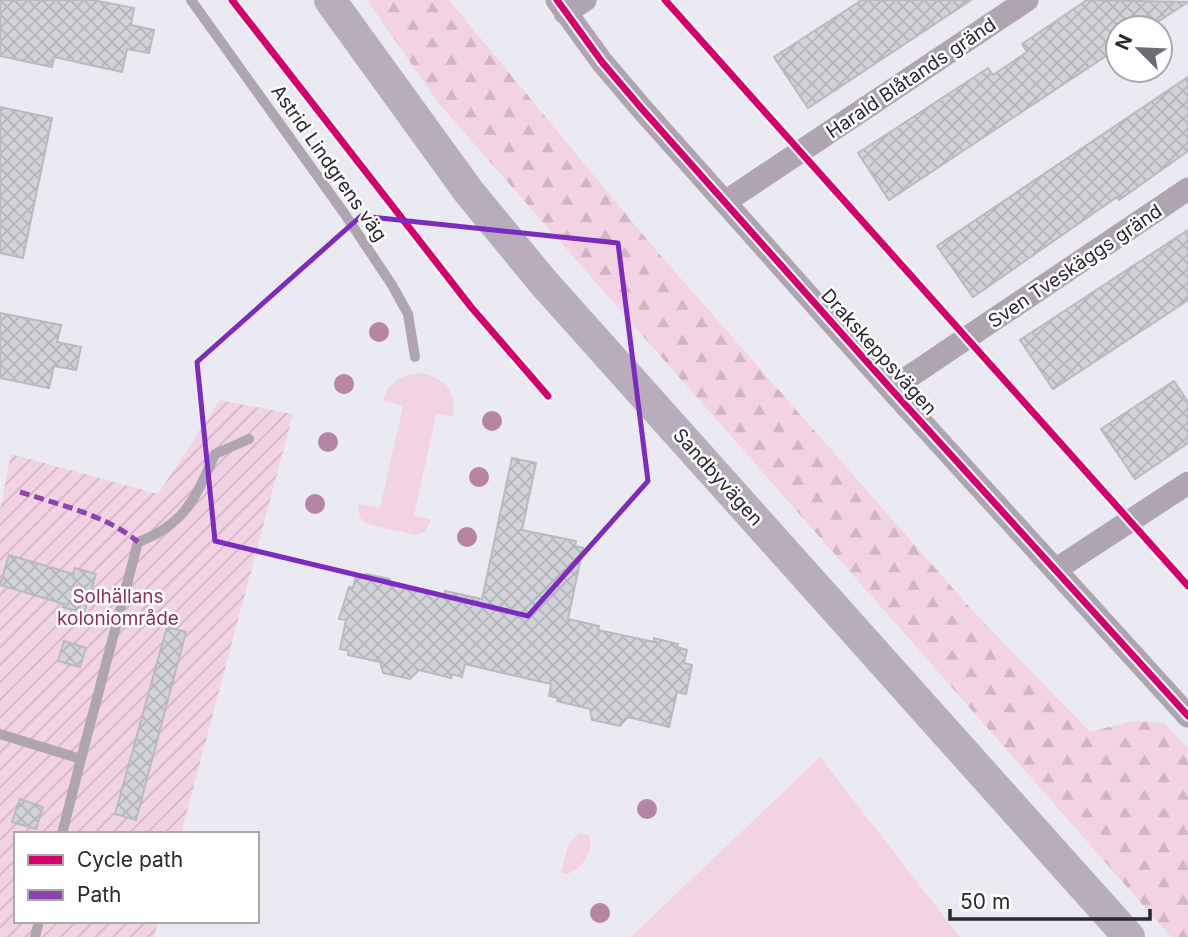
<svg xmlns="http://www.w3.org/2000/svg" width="1188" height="937" font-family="Inter,sans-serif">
<defs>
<pattern id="forest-firs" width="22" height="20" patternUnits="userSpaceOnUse" patternTransform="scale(1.75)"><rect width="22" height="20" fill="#f2d3e4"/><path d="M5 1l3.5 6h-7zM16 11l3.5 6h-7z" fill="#d0b5c4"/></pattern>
<pattern id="garden-furrows" width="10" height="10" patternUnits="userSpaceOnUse" patternTransform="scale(1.75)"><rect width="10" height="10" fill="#f2d3e4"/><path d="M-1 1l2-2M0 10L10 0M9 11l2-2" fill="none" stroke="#d0b5c4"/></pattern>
<pattern id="building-cross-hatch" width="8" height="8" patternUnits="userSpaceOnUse" patternTransform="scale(1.75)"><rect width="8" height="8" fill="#d2d2d9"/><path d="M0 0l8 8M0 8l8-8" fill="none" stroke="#b4b4bb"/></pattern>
</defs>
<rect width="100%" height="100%" fill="#ebeaf2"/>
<path fill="#f2d3e4" d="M 420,373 C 443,377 458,392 453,417 L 436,414 L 414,516 L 431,520 L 426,531 L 416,535 L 367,524 C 359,520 358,512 359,504 L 380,508 L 403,406 L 383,401 C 388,383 401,374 420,373 Z
M 820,757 L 960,937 L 631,937 Z
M 580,833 L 590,836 C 594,851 582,870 567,874 L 561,872 L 569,843 Z"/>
<path fill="url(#forest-firs)" d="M 367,0 L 449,0 L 654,248 L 971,609 L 1090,732 L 1132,721 L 1164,723 L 1188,748 L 1188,937 L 1171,937 L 440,105 Z"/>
<path fill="url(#garden-furrows)" d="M 220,400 L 293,414 L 181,834 L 16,834 L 16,921 L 158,921 L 154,937 L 0,937 L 0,510 L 11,454 L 158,494 Z"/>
<path fill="url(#building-cross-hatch)" stroke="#b9b9bf" stroke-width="2" d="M 0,0 L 93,0 L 134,8 L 131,25 L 154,30 L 149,53 L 127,49 L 122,72 L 54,57 L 52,67 L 0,56 Z
M 862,0 L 971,0 L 808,108 L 774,57 Z
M 1087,0 L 1188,2 L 1148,28 L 1118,28 L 1118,48 L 889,200 L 858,153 L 988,68 L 993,75 L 1027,52 L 1022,44 Z
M 1188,77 L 1188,151 L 1119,200 L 1117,197 L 973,297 L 937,246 Z
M 0,107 L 52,118 L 23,258 L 0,253 Z
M 1188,230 L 1188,300 L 1053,389 L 1020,340 Z
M 0,313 L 61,325 L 57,342 L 81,347 L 76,370 L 54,366 L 49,388 L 0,378 Z
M 1174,381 L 1188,402 L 1188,443 L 1135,479 L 1101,429 Z
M 512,458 L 536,463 L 522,530 L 576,541 L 575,546 L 583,548 L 568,619 L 599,626 L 598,630 L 654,642 L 654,638 L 678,644 L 677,647 L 687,650 L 684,663 L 692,665 L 686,694 L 677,692 L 669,727 L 628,717 L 620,726 L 592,720 L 590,709 L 557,701 L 558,698 L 549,696 L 551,684 L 494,671 L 465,664 L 462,677 L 452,674 L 451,678 L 419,670 L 410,679 L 383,673 L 380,662 L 348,655 L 349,651 L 340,649 L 346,620 L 339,619 L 349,587 L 353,588 L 356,575 L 365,577 L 366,574 L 390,579 L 389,583 L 444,595 L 445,591 L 482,599 Z
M 9,555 L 73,574 L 75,568 L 96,574 L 84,613 L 63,607 L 64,604 L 0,585 Z
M 167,627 L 186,632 L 136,820 L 115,814 Z
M 64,641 L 86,648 L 80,667 L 58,661 Z
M 20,799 L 43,807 L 36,829 L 12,822 Z"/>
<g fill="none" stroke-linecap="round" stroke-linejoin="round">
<path stroke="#afa5b1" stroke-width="10" d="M 191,0 L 344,213 L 392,285 L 408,314 L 415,357
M 0,734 L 81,759 L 138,542 C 185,525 196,497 215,454 L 249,439
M 62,834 L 81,759
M 35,937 L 39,921"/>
<path stroke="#afa5b1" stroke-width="23" d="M 557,0 L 602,62 L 642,109 L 891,389 L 1188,716
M 565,13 L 585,0
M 725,202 L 1027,0
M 891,389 L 1188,189
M 1055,570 L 1188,483"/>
<path stroke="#b8aebb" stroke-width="32" d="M 330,0 L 469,192 L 543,282 L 1129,937"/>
<path stroke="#8e44ad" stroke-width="5" stroke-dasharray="10 5" stroke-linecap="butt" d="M 20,492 C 60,505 106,515 138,542"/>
<g stroke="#fff" stroke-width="11">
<path id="cycleway" d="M 232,0 L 471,307 L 548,396
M 557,0 L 602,62 L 642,109 L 891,389 L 1188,716
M 665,0 L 1188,586"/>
</g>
<use href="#cycleway" stroke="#d6006c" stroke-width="7"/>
</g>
<g fill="#b685a3">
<circle cx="379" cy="332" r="10"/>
<circle cx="344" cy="384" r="10"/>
<circle cx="492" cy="421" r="10"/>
<circle cx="328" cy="442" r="10"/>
<circle cx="479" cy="477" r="10"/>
<circle cx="315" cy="504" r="10"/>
<circle cx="467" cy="537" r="10"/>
<circle cx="647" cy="809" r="10"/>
<circle cx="600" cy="913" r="10"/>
</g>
<path fill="none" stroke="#7b2cbf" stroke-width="5" stroke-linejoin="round" d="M 361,216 L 618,243 L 648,481 L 528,616 L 215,541 L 197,362 Z"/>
<g text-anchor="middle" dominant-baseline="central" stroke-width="5" stroke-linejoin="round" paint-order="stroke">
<g font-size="19" fill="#29282e" stroke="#fff">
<text transform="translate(911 78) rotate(-34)">Harald Blåtands gränd</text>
<text transform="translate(329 163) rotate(55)">Astrid Lindgrens väg</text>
<text transform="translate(1075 266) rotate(-34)">Sven Tveskäggs gränd</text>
<text transform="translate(879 352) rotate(48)">Drakskeppsvägen</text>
<text transform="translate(718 477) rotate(48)">Sandbyvägen</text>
</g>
<g font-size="19" fill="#8a3262" stroke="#fff">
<text x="118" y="596">Solhällans<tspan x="118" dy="22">koloniområde</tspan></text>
</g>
</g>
<rect x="14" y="832" width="245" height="91" fill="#ffffff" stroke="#a9a9ab" stroke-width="2"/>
<rect x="28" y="855" width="35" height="10" fill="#d6006c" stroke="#a9a9ab" stroke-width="2"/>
<text x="77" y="867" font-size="21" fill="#29282e">Cycle path</text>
<rect x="28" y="890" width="35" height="10" fill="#8e44ad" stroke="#a9a9ab" stroke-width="2"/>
<text x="77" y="902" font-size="21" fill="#29282e">Path</text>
<g transform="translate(1139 49) rotate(294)"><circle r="33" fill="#ffffff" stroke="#a9a9ab" stroke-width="2"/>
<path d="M0-5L12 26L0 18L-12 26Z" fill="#6d6c73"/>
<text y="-10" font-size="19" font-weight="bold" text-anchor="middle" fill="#29282e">N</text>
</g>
<path d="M950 909v10h200v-10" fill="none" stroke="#29282e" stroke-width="3.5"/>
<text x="960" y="909" font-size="21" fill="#29282e" stroke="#ffffff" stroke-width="5" paint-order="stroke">50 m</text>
</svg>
